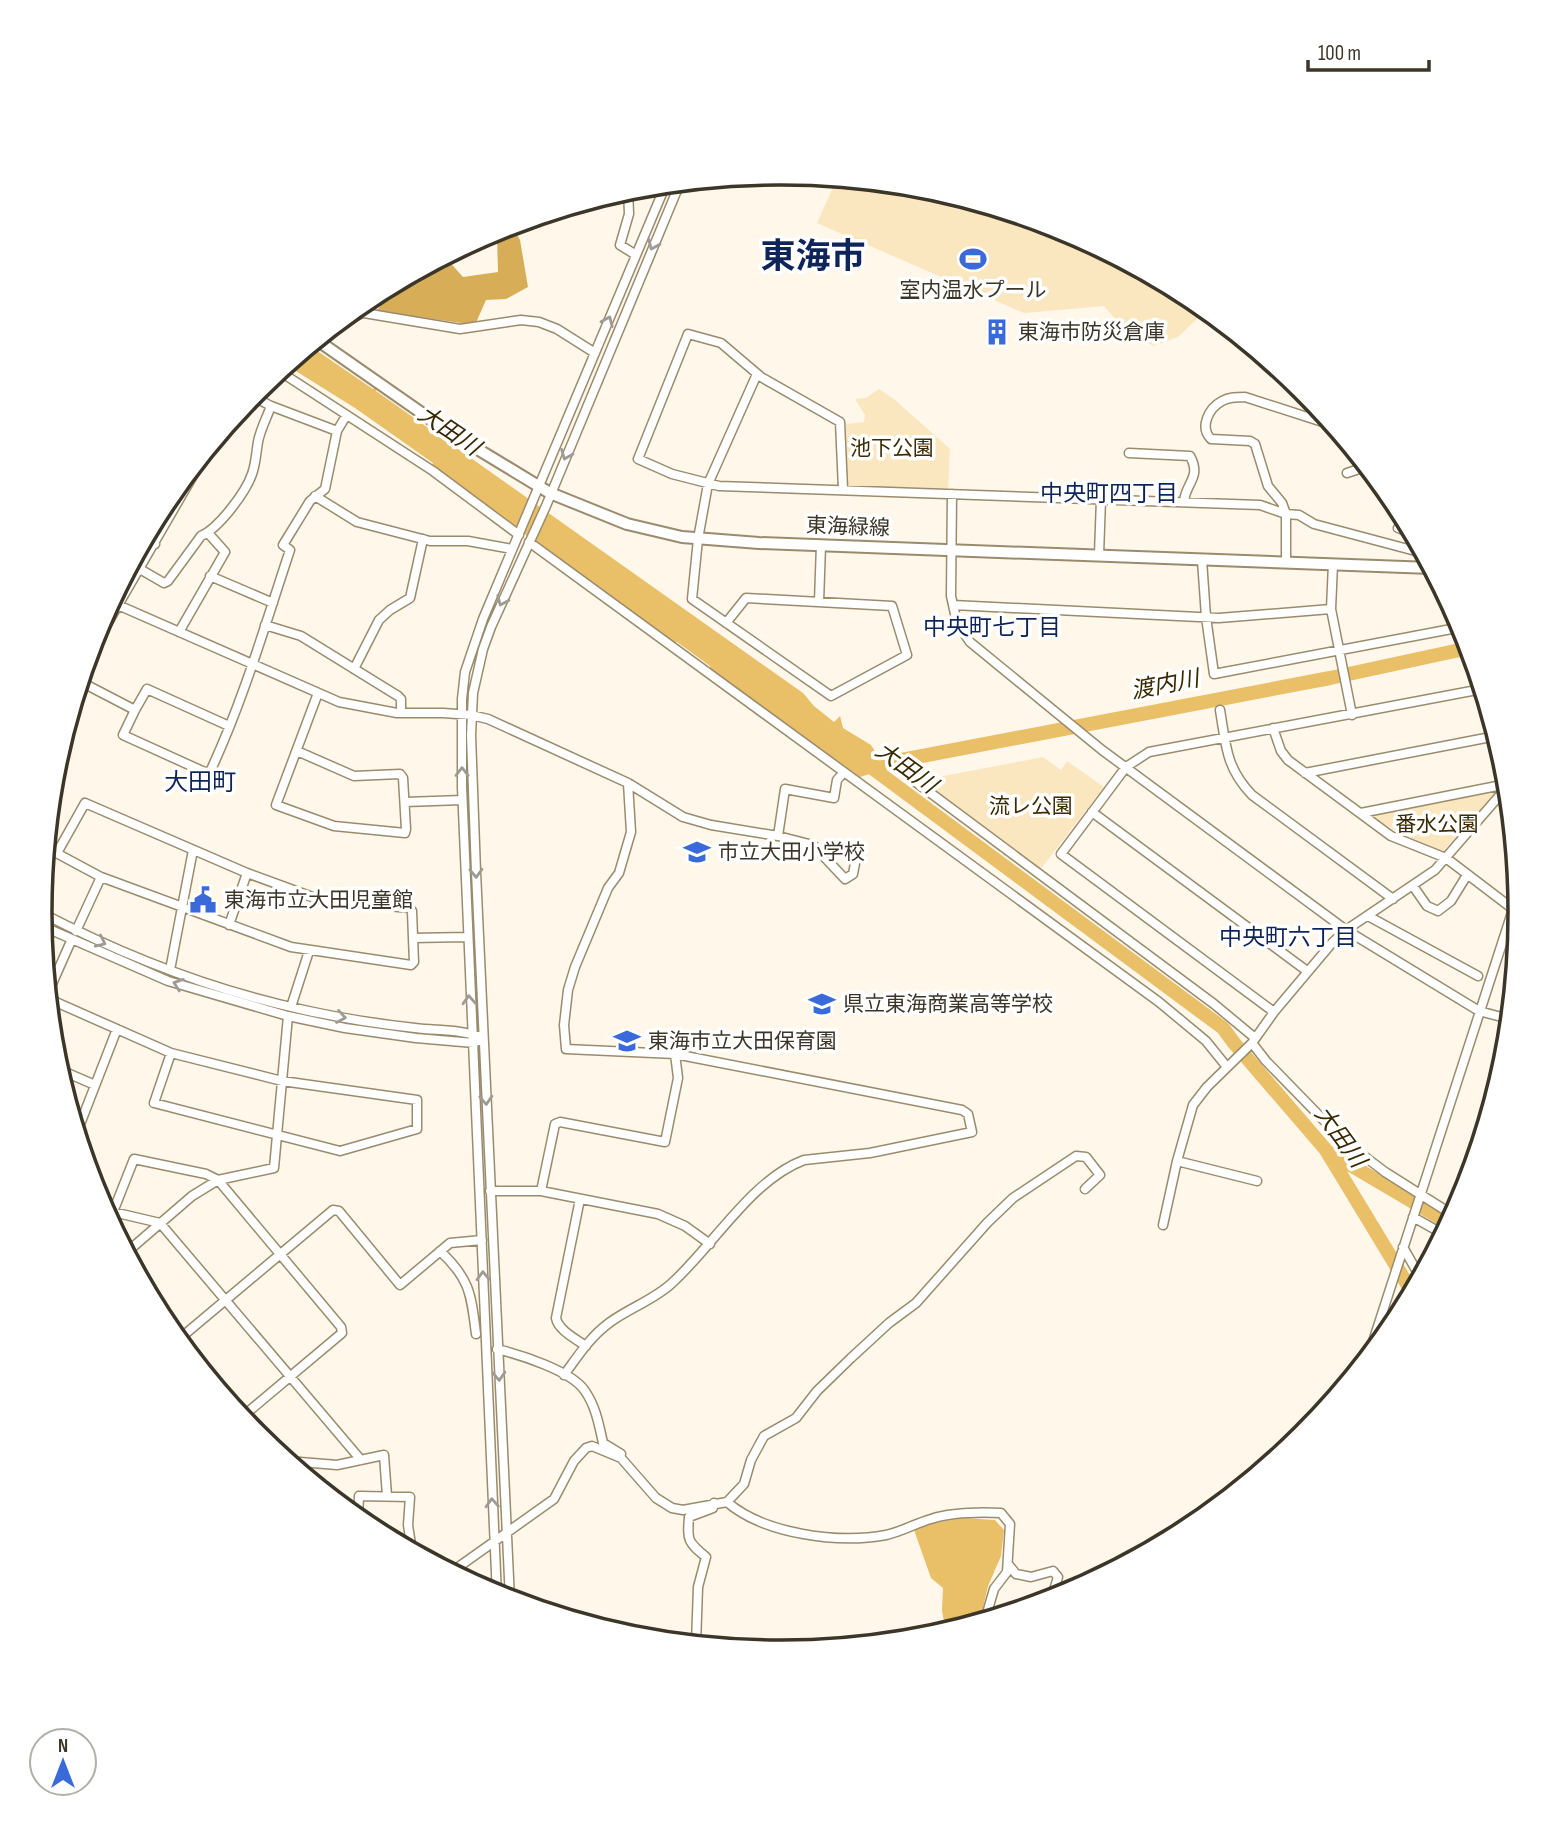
<svg xmlns="http://www.w3.org/2000/svg" width="1560" height="1825" font-family="'Sofia Sans Condensed','Noto Sans JP',sans-serif">
<rect width="100%" height="100%" fill="#fef7ea"/>
<path fill="#fae7c0" d="M 837,178 L 925,187 L 1063,229 L 1191,298 L 1211,314 L 1199,317 L 1178,337 L 1154,346 L 1128,334 L 1104,306 L 1024,313 L 817,223 Z
M 879,389 L 894,399 L 950,449 L 948,489 L 847,486 L 846,424 L 864,422 L 865,415 L 855,399 L 866,398 Z
M 1043,757 L 1061,770 L 1067,761 L 1104,787 L 1040,870 L 922,786 L 923,780 Z
M 1494,790 L 1496,794 L 1443,851 L 1405,836 L 1373,817 L 1373,813 Z"/>
<path fill="#d7ae57" d="M 511,225 L 520,240 L 528,287 L 506,299 L 486,300 L 475,325 L 376,311 L 394,291 L 390,286 L 445,257 L 463,277 L 498,272 L 497,235 L 492,232 Z"/>
<path fill="#e9bf68" d="M 310,346 L 373,389 L 375,387 L 377,388 L 376,391 L 803,693 L 814,706 L 834,722 L 840,716 L 843,728 L 871,745 L 886,769 L 860,777 L 710,669 L 710,666 L 677,642 L 674,642 L 432,467 L 433,463 L 355,408 L 291,368 L 282,369 Z
M 963,1518 L 995,1520 L 1004,1530 L 1001,1556 L 988,1586 L 980,1621 L 946,1631 L 942,1611 L 943,1588 L 931,1578 L 913,1527 Z"/>
<g fill="none" stroke-linecap="round" stroke-linejoin="round">
<path stroke="#e9bf68" stroke-width="14" d="M 864,762 L 1223,1028 L 1234,1043 L 1326,1150 L 1412,1292
M 870,766 L 1330,678 L 1469,648
M 1330,1153 L 1449,1223"/>
<g stroke="#9a8b6d" stroke-width="11">
<path id="minor" d="M 628,189 L 629,214 L 620,245 L 636,255
M 337,323 C 347,324 355,315 364,313 L 460,329 L 521,320 L 539,322 L 557,329 L 595,353
M 279,371 L 433,471 L 519,535
M 252,396 L 271,406 L 337,431
M 1332,425 L 1245,397 C 1237,397 1229,397 1222,401 C 1209,408 1199,427 1211,439 L 1250,441 L 1255,444 L 1268,486 L 1282,503 L 1286,514 L 1299,515 L 1314,524 L 1423,553
M 1129,453 L 1190,456 C 1202,478 1185,483 1184,502
M 1347,473 L 1365,467 L 1364,464
M 843,489 L 840,422 L 761,377 L 721,343 L 688,334 L 638,459 L 672,474 L 719,486 L 1260,505 L 1286,514 L 1286,562
M 952,494 L 951,596 L 957,623 L 970,642 L 1102,750 L 1346,930 L 1479,1011 L 1509,1019
M 315,496 L 357,522 L 430,541 L 468,541 L 512,549
M 1398,528 L 1413,534
M 146,537 L 155,544
M 529,542 L 1159,1002 L 1206,1041 L 1227,1067
M 1099,555 L 1101,499
M 1202,560 L 1206,617 L 1214,674 L 1462,627
M 1333,564 L 1331,609 L 1352,715
M 138,568 L 164,583 L 168,581 L 201,536 C 219,528 246,492 252,474 C 256,463 256,453 258,442 C 260,430 267,417 271,406
M 210,576 L 273,603
M 111,602 L 339,702 L 397,713 L 443,713 L 471,715 L 488,719 L 628,783 L 683,817 L 711,825 L 778,836 L 813,845 L 845,879 L 853,874 L 856,858
M 819,602 L 821,545
M 953,605 L 1219,618 L 1331,609
M 726,623 L 746,598 L 892,606 L 907,655 L 831,696 L 692,599 L 698,539 L 708,484 L 757,374
M 265,625 L 301,636 L 398,696 L 401,699 L 401,713
M 179,632 L 225,552 L 208,533
M 88,657 L 209,448
M 354,669 L 379,620 L 390,610 L 410,598 L 423,539
M 81,682 L 135,710 L 123,735 L 209,774 C 243,702 265,625 290,550 L 283,545 L 310,501 L 325,489 L 337,431 L 346,416
M 135,710 L 147,689 L 229,726
M 1220,710 C 1226,746 1226,768 1252,795 L 1393,899
M 1273,728 L 1281,751 L 1288,760 L 1391,836 L 1446,858 L 1513,909
M 297,751 L 354,776 L 400,774 L 403,778 L 406,829 L 405,833 L 334,826 L 276,805 L 318,693
M 907,771 L 905,774 L 1214,1004 L 1255,1038
M 1305,773 L 1496,736
M 405,802 L 462,800
M 1092,812 L 1307,971
M 1361,813 L 1507,784
M 778,836 L 785,789 L 834,798 L 837,780 L 844,772
M 47,848 L 101,877 L 76,931
M 57,853 L 85,803 L 247,873 L 318,899 L 409,908 L 412,911 L 413,938
M 101,877 L 291,947 L 411,965 L 414,962 L 413,938 L 466,937
M 1413,886 L 1427,906 L 1438,911 L 1451,901 L 1467,875
M 40,912 C 124,956 212,990 304,1010 C 340,1018 378,1024 415,1028 C 438,1031 462,1029 483,1038
M 1368,916 L 1478,976
M 229,925 L 247,873
M 42,926 L 168,981 L 288,1016 L 345,1028 L 416,1038 L 474,1043 L 483,1038
M 170,970 L 193,850
M 48,993 L 71,941
M 49,999 L 171,1053 L 282,1081 L 417,1100 L 417,1129 L 340,1151 L 154,1103 L 171,1053
M 291,1007 L 309,951
M 1274,1012 L 1061,854 L 1126,767 L 1149,752 L 1482,689
M 1252,1043 L 1266,1061 L 1343,1140 L 1385,1172 L 1453,1215
M 675,1054 L 678,1078 L 665,1142 L 560,1122 L 555,1124 L 541,1191 L 658,1214 L 685,1226 L 710,1244
M 58,1069 L 95,1085
M 77,1132 L 117,1029
M 1177,1161 L 1257,1181
M 490,1191 L 541,1191
M 580,1199 L 556,1318 C 558,1330 576,1339 586,1346
M 1413,1217 L 1443,1234
M 1163,1225 L 1177,1161 L 1193,1105 L 1207,1087 L 1252,1043 L 1274,1012 L 1332,943 L 1346,930 L 1435,870 L 1507,787
M 1403,1247 L 1420,1277
M 440,1251 C 470,1279 471,1294 476,1334
M 127,1252 L 192,1196 L 218,1180 L 274,1168 L 288,1016
M 178,1340 L 333,1210 L 339,1211 L 400,1285 L 450,1243 L 482,1240
M 497,1349 C 521,1355 572,1371 585,1391 C 596,1407 599,1425 603,1443 L 621,1454
M 1368,1357 L 1518,894
M 564,1375 C 578,1356 590,1337 609,1323 C 629,1308 654,1300 672,1283 C 714,1245 751,1180 804,1160 L 870,1153 L 972,1132 L 968,1114 L 962,1110 L 675,1054 L 566,1049 L 564,1025 L 568,990 L 575,967 L 608,888 L 619,873 L 631,832 L 628,783
M 242,1417 L 342,1333 L 341,1327 L 218,1180 L 206,1174 L 134,1159 L 113,1212 L 160,1223 L 361,1460
M 288,1461 L 337,1465 L 384,1455 L 387,1496
M 727,1502 C 764,1534 838,1544 886,1535 C 901,1532 916,1523 931,1519 C 953,1512 978,1512 1001,1513 L 1010,1524 L 1007,1572 L 994,1589 L 985,1620
M 358,1519 L 359,1496 L 410,1497 L 408,1525 L 412,1551
M 1008,1564 L 1016,1574 L 1031,1577 L 1053,1571 L 1058,1577 L 1051,1600
M 449,1570 L 457,1568 L 554,1499 L 574,1461 L 586,1448 L 592,1446 L 621,1458 L 656,1498 L 672,1508 L 683,1510 L 727,1502 L 744,1484 L 751,1460 L 764,1436 L 796,1418 L 817,1391 L 851,1358 L 889,1323 L 916,1303 L 987,1223 L 1013,1198 L 1076,1156 L 1086,1157 L 1100,1175 L 1085,1189
M 497,1596 L 462,787 L 462,699 L 465,672 L 483,619 L 666,184
M 510,1600 L 476,872 L 471,735 L 473,693 L 483,649 L 491,627 L 546,506 L 680,183
M 696,1644 L 698,1587 L 706,1557 C 688,1542 687,1541 689,1517 L 713,1508 L 714,1503"/>
</g>
<g stroke="#9a8b6d" stroke-width="14">
<path id="major" d="M 317,340 L 446,430 L 550,493 L 627,524 L 682,537 L 759,543 L 1431,568"/>
</g>
<use href="#minor" stroke="#fff" stroke-width="8"/>
<use href="#major" stroke="#fff" stroke-width="10"/>
</g>
<defs><path id="oneway-chevron" d="M-2-3.5L2.5 0L-2 3.5" fill="none" stroke-width="1.6" stroke-linecap="round" stroke-linejoin="round" transform="scale(1.75)"/></defs>
<g stroke="#9e9a94">
<use href="#oneway-chevron" transform="translate(653 245) rotate(113)"/>
<use href="#oneway-chevron" transform="translate(608 321) rotate(-67)"/>
<use href="#oneway-chevron" transform="translate(566 455) rotate(112)"/>
<use href="#oneway-chevron" transform="translate(502 601) rotate(114)"/>
<use href="#oneway-chevron" transform="translate(462 772) rotate(-90)"/>
<use href="#oneway-chevron" transform="translate(476 873) rotate(88)"/>
<use href="#oneway-chevron" transform="translate(101 942) rotate(25)"/>
<use href="#oneway-chevron" transform="translate(178 984) rotate(-161)"/>
<use href="#oneway-chevron" transform="translate(469 1000) rotate(-93)"/>
<use href="#oneway-chevron" transform="translate(341 1017) rotate(10)"/>
<use href="#oneway-chevron" transform="translate(486 1100) rotate(87)"/>
<use href="#oneway-chevron" transform="translate(483 1276) rotate(-92)"/>
<use href="#oneway-chevron" transform="translate(499 1376) rotate(87)"/>
<use href="#oneway-chevron" transform="translate(492 1503) rotate(-93)"/>
</g>
<defs>
<g id="stadium-bare" transform="scale(2.1)"><path d="M0-5a6.5 5 0 1 0 0 10a6.5 5 0 1 0 0-10ZM-3.5-1.8h7v3.6h-7Z" fill="#3a6ada" stroke="#fff" stroke-width="2.5" paint-order="stroke"/></g>
<g id="building-bare" transform="scale(2.1)"><path d="M-4-6H4V6H1V3H-1V6H-4ZM-2.5-4.3h1.7v1.8h-1.7ZM.8-4.3h1.7v1.8H.8ZM-2.5-1h1.7V.8h-1.7ZM.8-1h1.7V.8H.8Z" fill="#3a6ada" stroke="#fff" stroke-width="2.5" paint-order="stroke"/></g>
<g id="school-bare" transform="scale(2.1)"><path d="M0-5L7-2L0 1L-7-2ZM-4 1L0 2.5L4 1V4Q0 6-4 4Z" fill="#3a6ada" stroke="#fff" stroke-width="2.5" paint-order="stroke"/></g>
<g id="civic-bare" transform="scale(2.1)"><path d="M-.6-6.5H3V-4.5H.6V-3L4-1V1h2V6H-6V1h2V-1L-.6-3ZM-1.2 2.5V6h2.4V2.5Z" fill="#3a6ada" stroke="#fff" stroke-width="2.5" paint-order="stroke"/></g>
</defs>
<g fill-rule="evenodd">
<use href="#stadium-bare" x="973" y="259"/>
<use href="#building-bare" x="997" y="332"/>
<use href="#school-bare" x="697" y="852"/>
<use href="#civic-bare" x="203" y="900"/>
<use href="#school-bare" x="822" y="1004"/>
<use href="#school-bare" x="627" y="1041"/>
</g>
<g text-anchor="middle" dominant-baseline="central" stroke-width="7" stroke-linejoin="round" paint-order="stroke">
<g font-size="21" fill="#3c3629" stroke="#fff" text-anchor="start">
<text x="973" y="290" text-anchor="middle">室内温水プール</text>
<text x="1018" y="332">東海市防災倉庫</text>
<text x="718" y="852">市立大田小学校</text>
<text x="224" y="900">東海市立大田児童館</text>
<text x="843" y="1004">県立東海商業高等学校</text>
<text x="648" y="1041">東海市立大田保育園</text>
</g>
<g font-size="21" fill="#3b2b03" stroke="#fff">
<text x="892" y="448">池下公園</text>
<text x="1031" y="806">流レ公園</text>
<text x="1437" y="824">番水公園</text>
</g>
<g font-size="21" fill="#3c3629" stroke="#fff">
<text transform="translate(848 527) rotate(2)">東海緑線</text>
</g>
<g font-size="23" font-style="italic" fill="#382801" stroke="#fff">
<text transform="translate(449 431) rotate(34)">大田川</text>
<text transform="translate(1165 685) rotate(-11)">渡内川</text>
<text transform="translate(906 768) rotate(36)">大田川</text>
<text transform="translate(1340 1137) rotate(54)">大田川</text>
</g>
<g font-size="23" fill="#0f255a" stroke="#fff">
<text x="1109" y="494">中央町四丁目</text>
<text x="992" y="628">中央町七丁目</text>
<text x="1288" y="938">中央町六丁目</text>
</g>
<g font-size="24" fill="#0f255a" stroke="#fff">
<text x="200" y="782">大田町</text>
</g>
<g font-size="35" font-weight="bold" fill="#0f255a" stroke="#fff">
<text x="813" y="257">東海市</text>
</g>
</g>
<path d="M0 0H1560V1825H0ZM779 185H781A727 727 0 0 1 1508 912V913A727 727 0 0 1 781 1640H779A727 727 0 0 1 52 913V912A727 727 0 0 1 779 185Z" fill="#fff" fill-rule="evenodd"/>
<path fill="none" stroke="#3c3629" stroke-width="3.5" d="M779 185H781A727 727 0 0 1 1508 912V913A727 727 0 0 1 781 1640H779A727 727 0 0 1 52 913V912A727 727 0 0 1 779 185Z"/>
<g transform="translate(63 1762)"><circle r="33" fill="#ffffff" stroke="#b1afa9" stroke-width="2"/>
<path d="M0-5L12 26L0 18L-12 26Z" fill="#3a6ada"/>
<text y="-10" font-size="19" font-weight="bold" text-anchor="middle" fill="#3c3629">N</text>
</g>
<path d="M1308 60v10h121v-10" fill="none" stroke="#3c3629" stroke-width="3.5"/>
<text x="1318" y="60" font-size="21" fill="#3c3629" stroke="#ffffff" stroke-width="5" paint-order="stroke">100 m</text>
</svg>
